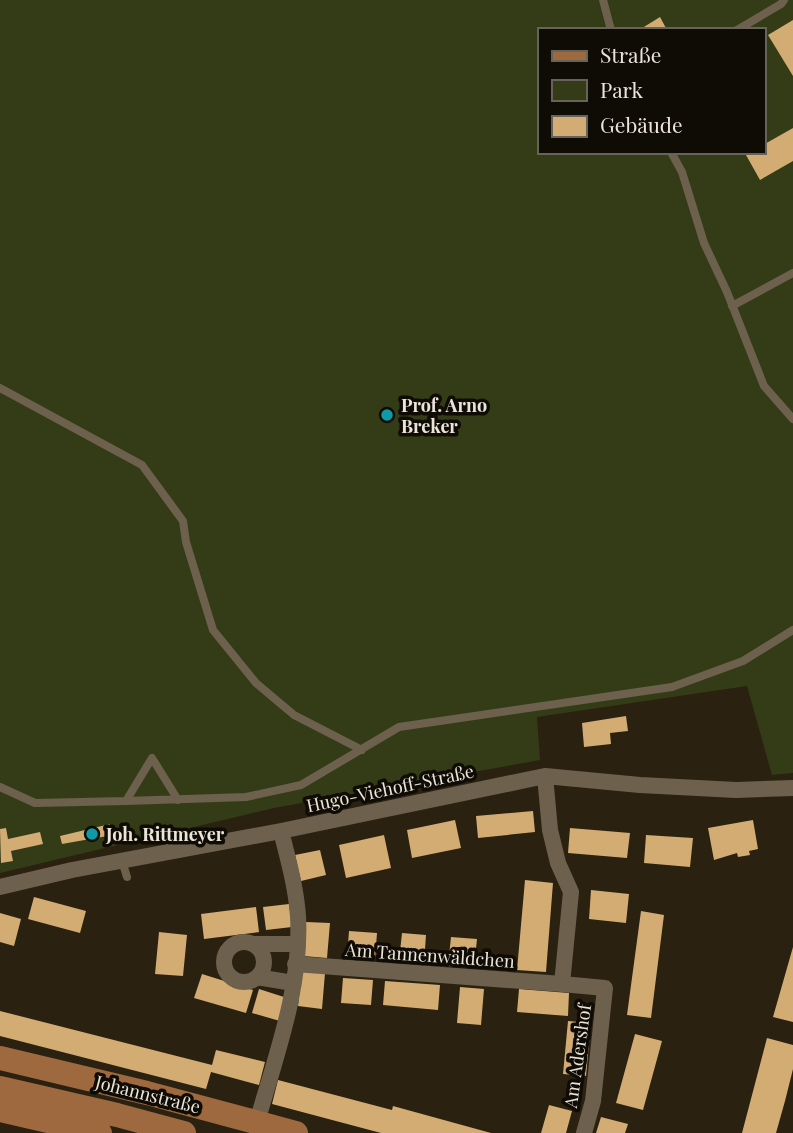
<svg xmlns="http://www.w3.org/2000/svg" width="793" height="1133" font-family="'Playfair Display',serif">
<rect width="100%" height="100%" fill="#2b2110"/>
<path fill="#333c17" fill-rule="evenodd" d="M 0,0 L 793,0 L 793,773 L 772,775 L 747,686 L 537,717 L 540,760 L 274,808 L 0,873 ZM 539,30 L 763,30 L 763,152 L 539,152 Z"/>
<path fill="#d3ac73" d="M 660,17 L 667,30 L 639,30 Z
M 793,20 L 793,76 L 768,35 Z
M 793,128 L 793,161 L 760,180 L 746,155 L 751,152 L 763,152 L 763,145 Z
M 626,716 L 628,731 L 610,733 L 611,744 L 584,747 L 582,723 Z
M 533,811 L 535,832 L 478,838 L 476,816 Z
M 455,820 L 461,848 L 412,858 L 407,830 Z
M 753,820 L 758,849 L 749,851 L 750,855 L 738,857 L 737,853 L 714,860 L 708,828 Z
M 110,824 L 113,835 L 62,844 L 60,836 Z
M 6,828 L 8,839 L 40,832 L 43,844 L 11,851 L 13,861 L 1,863 L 0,829 Z
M 570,828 L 630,833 L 627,858 L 568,853 Z
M 384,835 L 391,868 L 346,878 L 339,845 Z
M 646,835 L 693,838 L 690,867 L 644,863 Z
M 320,850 L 326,875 L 301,881 L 295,855 Z
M 525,880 L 553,883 L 546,972 L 517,970 Z
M 591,890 L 629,894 L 626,923 L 589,919 Z
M 34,897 L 86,911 L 80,933 L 28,919 Z
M 289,904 L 292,927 L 266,930 L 263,907 Z
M 256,907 L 259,932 L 204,939 L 201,914 Z
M 641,911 L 664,915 L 651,1018 L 627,1015 Z
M 0,913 L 21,919 L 14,946 L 0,942 Z
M 306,922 L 330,923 L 327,958 L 303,956 Z
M 349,931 L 377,933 L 375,960 L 347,958 Z
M 159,932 L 187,935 L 183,976 L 155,974 Z
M 402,933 L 426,935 L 424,963 L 399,961 Z
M 451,937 L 477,939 L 474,968 L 448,966 Z
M 793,947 L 793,1022 L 773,1017 Z
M 302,971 L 325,973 L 322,1009 L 298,1006 Z
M 202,974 L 253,990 L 246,1013 L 194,998 Z
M 343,978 L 373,980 L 371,1005 L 341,1003 Z
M 385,981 L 440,985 L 438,1010 L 383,1005 Z
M 460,987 L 484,989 L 481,1025 L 457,1023 Z
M 259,989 L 287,998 L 280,1021 L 252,1013 Z
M 519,989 L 569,993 L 568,1016 L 517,1012 Z
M 0,1011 L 212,1065 L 216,1050 L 265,1062 L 259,1085 L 211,1072 L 206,1089 L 0,1036 Z
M 568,1021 L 591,1023 L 586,1076 L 563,1074 Z
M 635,1034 L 662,1041 L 643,1110 L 616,1103 Z
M 767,1038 L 793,1045 L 793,1069 L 785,1101 L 776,1133 L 742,1133 Z
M 278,1080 L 392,1110 L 393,1106 L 491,1133 L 381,1133 L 272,1104 Z
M 549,1105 L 572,1111 L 566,1133 L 541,1133 Z
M 601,1117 L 628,1124 L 625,1133 L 596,1133 Z"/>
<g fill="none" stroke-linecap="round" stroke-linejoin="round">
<path stroke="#6d614e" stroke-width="8" d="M 603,0 L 611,30
M 737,30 L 781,4 L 784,0
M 671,152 L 682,172 L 704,243 L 727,292 L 764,386 L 793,419
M 732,306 L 793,273
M 0,388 L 142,465 L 183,521 L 186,542 L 213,630 L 256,683 L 294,715 L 362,750
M 0,787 L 35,803 L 126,801
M 178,800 L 152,758 L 126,801 L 246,797 L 301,785 L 399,727 L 672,687 L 743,661 L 793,630
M 122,861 L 127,877"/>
<path stroke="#6d614e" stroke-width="16" d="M 545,776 L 550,830 L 558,863 L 571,892 L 562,984 L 605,988 L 593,1101 L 584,1133
M 0,887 L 72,870 L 281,831 L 545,776 L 640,785 L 736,790 L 793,788
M224 962a20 20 0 1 1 40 0a20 20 0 1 1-40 0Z
M 255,944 L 297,944
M 295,964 L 562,984
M 257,977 L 293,983
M 257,1122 C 276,1055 302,987 298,916 C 296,887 288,859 281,831"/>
<path stroke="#9f693f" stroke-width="24" d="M 0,1058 L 147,1093 L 296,1133
M 0,1088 L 117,1115 L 184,1133
M 0,1110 L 100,1133"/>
</g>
<g fill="#0f9aa8" stroke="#0f0b05" stroke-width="2.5">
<circle cx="387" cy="415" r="7"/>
<circle cx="92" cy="834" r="7"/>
</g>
<g text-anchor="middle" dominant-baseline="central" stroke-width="7" stroke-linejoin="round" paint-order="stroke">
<g font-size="18" font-weight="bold" fill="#eae4d9" stroke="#0f0b05" text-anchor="start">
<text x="401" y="405">Prof. Arno<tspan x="401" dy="21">Breker</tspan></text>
<text x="106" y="834">Joh. Rittmeyer</text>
</g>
<g font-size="18" fill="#eae4d9" stroke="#0f0b05">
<text transform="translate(390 788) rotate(-12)">Hugo-Viehoff-Straße</text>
<text transform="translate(430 955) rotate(4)">Am Tannenwäldchen</text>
<text transform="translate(577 1056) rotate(-82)">Am Adershof</text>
<text transform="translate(148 1094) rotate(14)">Johannstraße</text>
</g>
</g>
<rect x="538" y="28" width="228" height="126" fill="#0f0b05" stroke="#67625a" stroke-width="2"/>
<rect x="552" y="51" width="35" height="10" fill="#9f693f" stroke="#67625a" stroke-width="2"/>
<text x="600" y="63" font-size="21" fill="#eae4d9">Straße</text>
<rect x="552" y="80" width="35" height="21" fill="#333c17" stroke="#67625a" stroke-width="2"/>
<text x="600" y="98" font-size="21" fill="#eae4d9">Park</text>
<rect x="552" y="116" width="35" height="21" fill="#d3ac73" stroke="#67625a" stroke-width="2"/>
<text x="600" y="133" font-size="21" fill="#eae4d9">Gebäude</text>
</svg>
